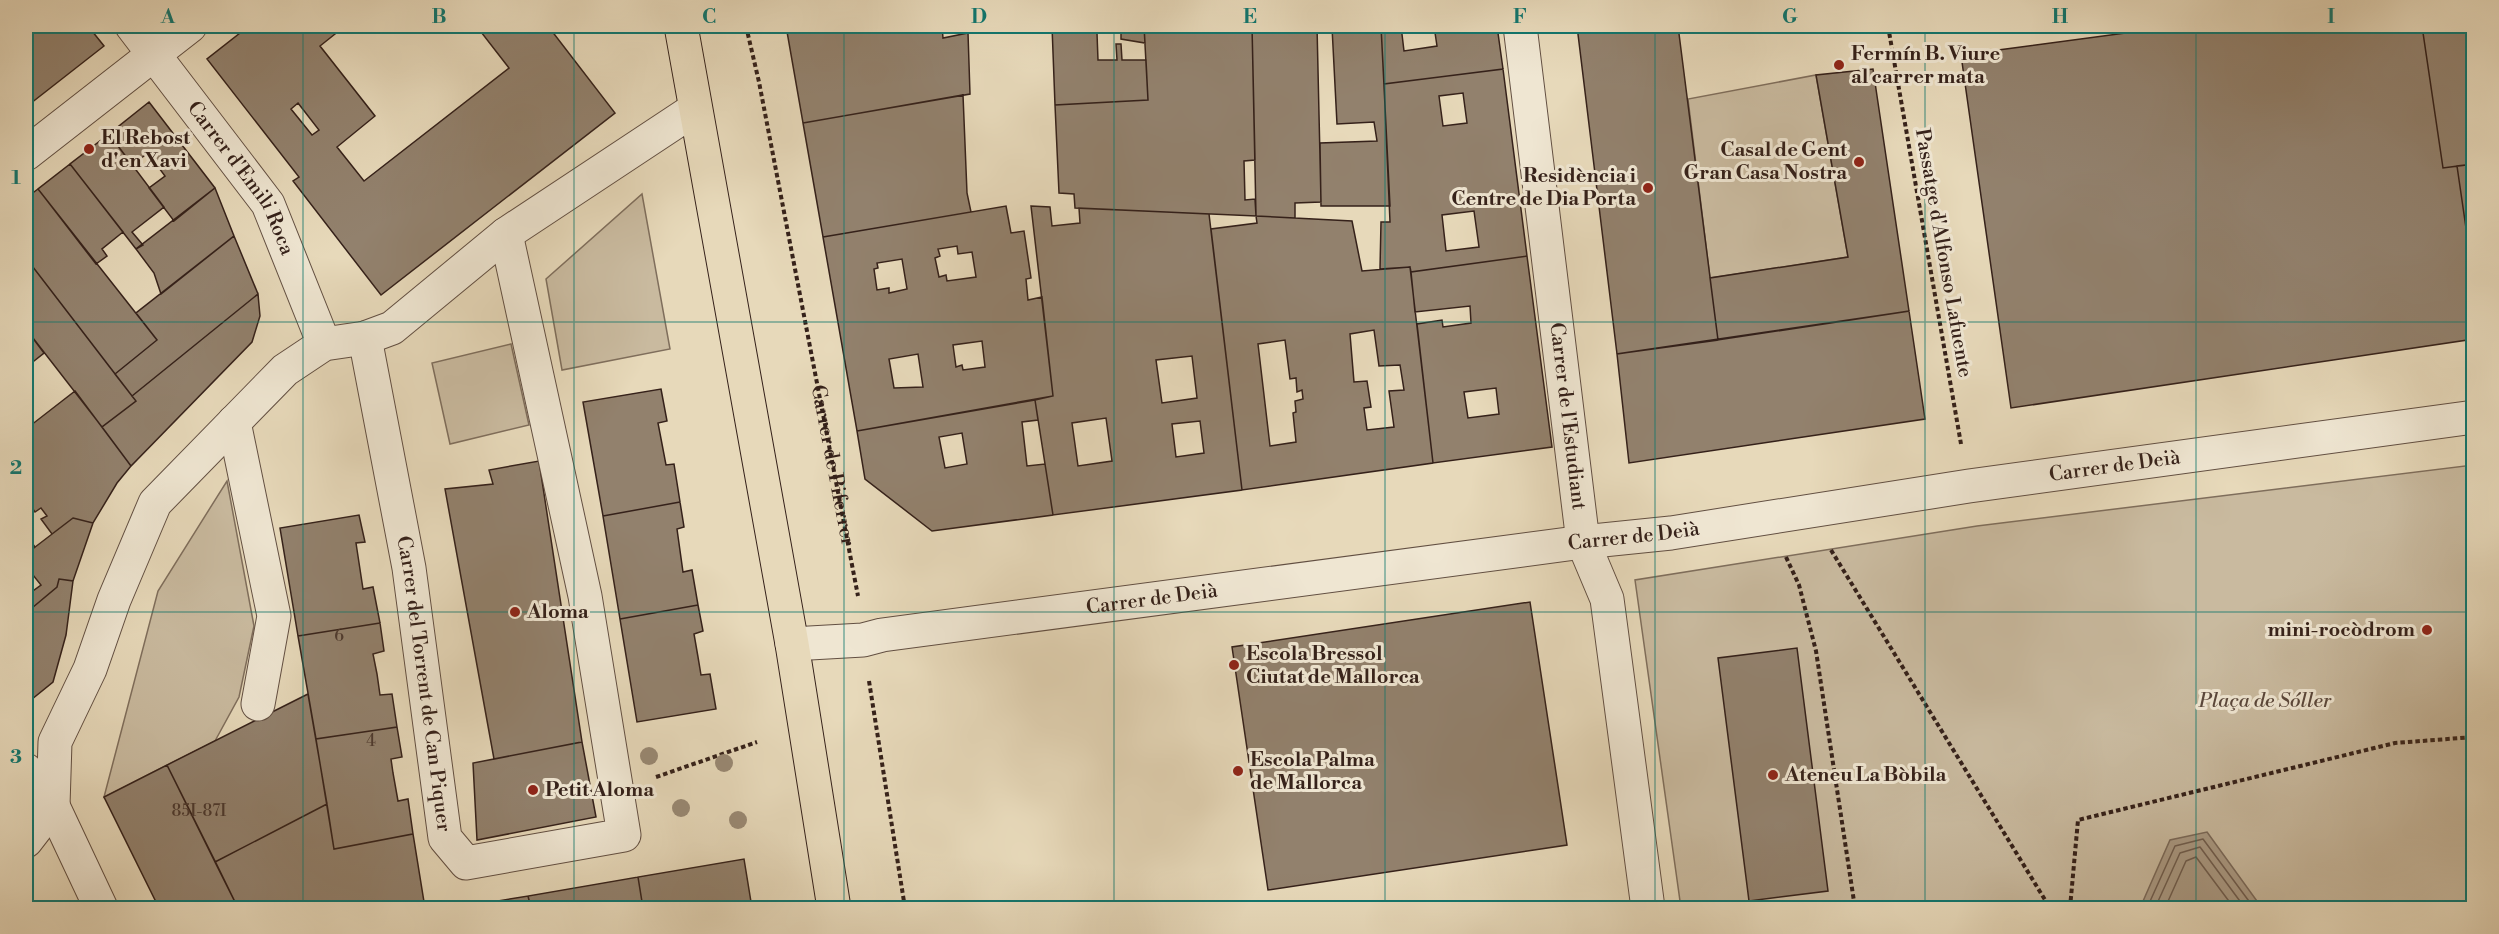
<svg xmlns="http://www.w3.org/2000/svg" width="2499" height="934" font-family="'Libre Bodoni',serif">
<rect width="100%" height="100%" fill="#e7d9ba"/>
<filter id="stains"><feTurbulence type="fractalNoise" baseFrequency=".00333" numOctaves="4"/><feColorMatrix values="0 0 0 0 .2 0 0 0 0 .09 0 0 0 0 .02 0 0 0 .5 -.17"/></filter>
<radialGradient id="worn" r=".72"><stop offset=".6" stop-color="#630" stop-opacity="0"/><stop offset="1" stop-color="#630" stop-opacity=".3"/></radialGradient>
<path fill="#c9ba9f" stroke="#7f6e5c" stroke-width="1.5" d="M 1816,75 L 1848,257 L 1710,278 L 1688,99 Z
M 642,194 L 670,349 L 562,370 L 546,279 Z
M 511,344 L 529,425 L 450,444 L 432,363 Z
M 2473,465 L 2473,908 L 1681,908 L 1635,580 L 1977,526 Z
M 227,481 L 254,626 L 239,697 L 215,741 L 104,797 L 158,591 Z"/>
<path fill="#aa9a84" stroke="#7b6a5a" stroke-width="1.5" d="M 2207,832 L 2262,908 L 2140,908 L 2170,840 Z"/>
<g fill="none" stroke-linecap="round" stroke-linejoin="round">
<path stroke="#705e4f" stroke-width="1.5" d="M 2147,908 L 2175,846 L 2203,839 L 2254,908
M 2155,908 L 2180,853 L 2200,847 L 2245,908
M 2165,908 L 2186,861 L 2196,857 L 2234,908"/>
</g>
<path fill="#92816d" stroke="#35211a" stroke-width="1.5" fill-rule="evenodd" d="M 30,26 L 88,26 L 104,46 L 26,107 L 26,29 Z
M 249,26 L 345,26 L 320,46 L 375,116 L 337,147 L 364,181 L 509,68 L 481,32 L 489,26 L 548,26 L 615,113 L 381,295 L 293,181 L 299,177 L 207,59 ZM 298,103 L 319,130 L 312,135 L 291,109 Z
M 786,26 L 942,26 L 943,38 L 968,33 L 970,94 L 803,123 Z
M 1052,26 L 1144,26 L 1145,43 L 1121,39 L 1121,33 L 1097,33 L 1098,60 L 1117,60 L 1116,44 L 1121,44 L 1122,60 L 1146,60 L 1148,100 L 1055,105 Z
M 1144,26 L 1252,26 L 1255,160 L 1244,161 L 1245,200 L 1255,199 L 1256,216 L 1075,208 L 1074,194 L 1059,193 L 1055,105 L 1148,100 Z
M 1252,26 L 1317,26 L 1321,202 L 1295,203 L 1295,218 L 1256,216 Z
M 1317,26 L 1381,26 L 1390,206 L 1321,206 L 1320,143 L 1377,141 L 1374,122 L 1337,124 L 1332,27 L 1317,29 Z
M 1381,26 L 1401,26 L 1404,51 L 1437,46 L 1434,26 L 1497,26 L 1503,69 L 1384,84 Z
M 1577,26 L 1678,26 L 1718,340 L 1617,354 Z
M 2178,26 L 2422,26 L 2443,168 L 2457,166 L 2474,283 L 2474,339 L 2011,408 L 1961,55 Z
M 2422,26 L 2474,26 L 2474,164 L 2443,168 Z
M 1503,69 L 1527,256 L 1411,272 L 1410,267 L 1380,269 L 1381,222 L 1390,222 L 1384,84 ZM 1463,93 L 1467,123 L 1443,126 L 1439,96 ZM 1474,211 L 1479,247 L 1446,251 L 1442,215 Z
M 1873,69 L 1909,311 L 1718,340 L 1710,278 L 1848,257 L 1816,75 Z
M 963,95 L 967,193 L 971,212 L 823,237 L 803,123 Z
M 149,102 L 215,188 L 174,221 L 149,188 L 165,176 L 148,153 L 132,165 L 109,134 Z
M 109,134 L 164,207 L 132,232 L 143,245 L 136,249 L 70,164 Z
M 70,164 L 123,232 L 102,249 L 107,256 L 96,264 L 38,189 Z
M 2474,164 L 2474,283 L 2457,166 Z
M 215,188 L 234,236 L 161,294 L 154,273 L 136,249 Z
M 38,189 L 157,340 L 115,374 L 26,258 L 26,198 Z
M 1006,206 L 1011,233 L 1024,231 L 1031,278 L 1026,279 L 1028,300 L 1042,297 L 1053,396 L 857,431 L 823,237 ZM 957,246 L 958,254 L 972,252 L 976,277 L 947,281 L 946,275 L 939,277 L 935,258 L 940,256 L 938,249 ZM 902,259 L 907,289 L 889,293 L 889,288 L 877,290 L 874,269 L 878,268 L 877,263 ZM 982,341 L 985,367 L 963,370 L 962,365 L 956,367 L 953,345 ZM 918,354 L 923,387 L 894,388 L 889,359 Z
M 1031,206 L 1050,207 L 1052,226 L 1080,223 L 1079,208 L 1209,214 L 1242,490 L 1053,515 L 1035,400 L 1053,396 ZM 1192,356 L 1197,398 L 1162,403 L 1156,360 ZM 1106,418 L 1112,461 L 1078,466 L 1072,423 ZM 1200,421 L 1204,453 L 1176,457 L 1172,424 Z
M 1256,216 L 1352,221 L 1362,271 L 1410,267 L 1433,463 L 1242,490 L 1211,229 L 1257,223 ZM 1374,330 L 1379,366 L 1400,365 L 1404,390 L 1389,391 L 1394,427 L 1367,430 L 1364,408 L 1371,407 L 1367,381 L 1354,382 L 1350,334 ZM 1285,340 L 1290,379 L 1296,378 L 1297,392 L 1302,390 L 1303,399 L 1295,401 L 1296,412 L 1293,413 L 1296,442 L 1270,446 L 1258,344 Z
M 234,236 L 258,294 L 132,396 L 115,374 L 157,340 L 136,313 Z
M 1527,256 L 1552,447 L 1433,463 L 1417,324 L 1442,320 L 1443,327 L 1471,323 L 1470,306 L 1415,312 L 1411,272 ZM 1496,388 L 1499,414 L 1468,418 L 1464,392 Z
M 26,258 L 136,401 L 102,427 L 26,329 Z
M 258,294 L 260,316 L 252,342 L 131,466 L 102,427 L 136,401 L 132,396 Z
M 1909,311 L 1925,419 L 1629,463 L 1617,354 Z
M 26,329 L 44,353 L 29,365 L 26,360 Z
M 661,389 L 667,421 L 658,423 L 666,465 L 674,464 L 680,502 L 603,516 L 583,402 Z
M 75,391 L 131,466 L 117,483 L 93,523 L 73,518 L 52,534 L 41,519 L 47,516 L 41,508 L 35,512 L 26,499 L 26,429 Z
M 1035,400 L 1038,420 L 1022,422 L 1027,466 L 1045,464 L 1053,515 L 932,531 L 865,479 L 857,431 ZM 962,433 L 967,464 L 945,468 L 939,437 Z
M 539,461 L 582,742 L 494,759 L 445,489 L 493,484 L 489,470 Z
M 680,502 L 684,527 L 677,529 L 683,572 L 692,570 L 698,605 L 620,619 L 603,516 Z
M 359,515 L 365,542 L 356,543 L 363,589 L 373,587 L 380,623 L 298,636 L 280,528 Z
M 73,518 L 93,523 L 73,581 L 59,579 L 57,587 L 26,613 L 26,596 L 41,585 L 33,575 L 26,579 L 26,554 Z
M 26,534 L 35,547 L 26,554 Z
M 59,579 L 73,581 L 66,635 L 53,682 L 26,704 L 26,613 L 57,587 Z
M 1530,602 L 1567,845 L 1268,890 L 1232,647 Z
M 698,605 L 703,631 L 694,634 L 698,657 L 701,675 L 710,674 L 716,709 L 637,722 L 620,619 Z
M 380,623 L 384,651 L 373,654 L 377,674 L 380,695 L 392,694 L 397,727 L 316,739 L 298,636 Z
M 1797,648 L 1828,891 L 1749,901 L 1718,658 Z
M 308,694 L 327,804 L 215,862 L 167,765 Z
M 397,727 L 402,757 L 391,759 L 393,773 L 398,801 L 408,799 L 413,834 L 334,849 L 316,739 Z
M 582,742 L 596,817 L 477,840 L 473,763 Z
M 167,765 L 216,863 L 238,908 L 159,908 L 104,797 Z
M 327,804 L 334,849 L 413,834 L 425,908 L 238,908 L 215,862 Z
M 744,859 L 752,908 L 643,908 L 638,877 Z
M 638,877 L 643,908 L 531,908 L 528,896 Z
M 528,896 L 531,908 L 455,908 Z"/>
<g fill="none" stroke-linecap="round" stroke-linejoin="round">
<g stroke="#624f42" stroke-width="35">
<g id="minor">
<path id="s2" d="M 132,26 L 268,204 L 324,344"/>
<path id="s3" d="M 1520,26 L 1583,542 L 1607,599 L 1648,908"/>
<path d="M 26,154 L 190,26"/>
<path id="s4" d="M 365,338 L 409,568 L 445,838 L 466,863 L 624,835 L 585,596 L 506,234"/>
<path d="M 234,422 L 274,616 L 258,704"/>
<path id="s5" d="M 792,644 L 863,640 L 882,635 L 1583,542 L 1671,533 L 1969,486 L 2474,417"/>
<path d="M 26,770 L 53,806 L 101,908"/>
<path d="M 26,841 L 53,806 L 55,742 L 90,669 L 114,600 L 155,503 L 285,370 L 324,344 L 365,338 L 392,328 L 506,234 L 695,109"/>
</g>
</g>
<g stroke="#35211a" stroke-width="35">
<path id="major" d="M 681,26 L 792,644 L 834,908"/>
</g>
<g stroke="#35211a" stroke-width="4" stroke-dasharray="4.5 3" stroke-linecap="butt">
<path id="s1" d="M 746,26 L 759,82 L 858,596"/>
<path d="M 1888,26 L 1961,444"/>
<path d="M 1831,550 L 2050,908"/>
<path d="M 1786,557 L 1799,585 L 1816,651 L 1855,908"/>
<path d="M 869,681 L 905,908"/>
<path d="M 656,777 L 757,742"/>
<path d="M 2070,908 L 2078,820 L 2395,743 L 2474,737"/>
</g>
<use href="#minor" stroke="#efe6d2" stroke-width="33"/>
<use href="#major" stroke="#e7d9ba" stroke-width="33"/>
</g>
<g fill="#998974">
<circle cx="649" cy="756" r="9"/>
<circle cx="724" cy="763" r="9"/>
<circle cx="681" cy="808" r="9"/>
<circle cx="738" cy="820" r="9"/>
</g>
<path fill="none" stroke="#0f766e" stroke-width="1.5" stroke-opacity="0.55" d="M 303,26 L 303,908M 574,26 L 574,908M 844,26 L 844,908M 1114,26 L 1114,908M 1385,26 L 1385,908M 1655,26 L 1655,908M 1925,26 L 1925,908M 2196,26 L 2196,908M 26,322 L 2474,322M 26,612 L 2474,612"/>
<g fill="#8f2418" stroke="#efe6d2" stroke-width="2">
<circle cx="1839" cy="65" r="6"/>
<circle cx="89" cy="149" r="6"/>
<circle cx="1859" cy="162" r="6"/>
<circle cx="1648" cy="188" r="6"/>
<circle cx="515" cy="612" r="6"/>
<circle cx="2427" cy="630" r="6"/>
<circle cx="1234" cy="665" r="6"/>
<circle cx="1238" cy="771" r="6"/>
<circle cx="1773" cy="775" r="6"/>
<circle cx="533" cy="790" r="6"/>
</g>
<g text-anchor="middle" dominant-baseline="central" stroke-width="6" stroke-linejoin="round" paint-order="stroke">
<g font-size="16" fill="#4c392f">
<text x="339" y="636">6</text>
<text x="371" y="741">4</text>
<text x="199" y="811">85I-87I</text>
</g>
<g font-size="20" font-weight="bold" fill="#35211a" stroke="#efe6d2" text-anchor="start">
<text x="1851" y="54">Fermín B. Viure<tspan x="1851" dy="23">al carrer mata</tspan></text>
<text x="101" y="138">El Rebost<tspan x="101" dy="23">d'en Xavi</tspan></text>
<text x="1847" y="150" text-anchor="end">Casal de Gent<tspan x="1847" dy="23">Gran Casa Nostra</tspan></text>
<text x="1636" y="176" text-anchor="end">Residència i<tspan x="1636" dy="23">Centre de Dia Porta</tspan></text>
<text x="527" y="612">Aloma</text>
<text x="2415" y="630" text-anchor="end">mini-rocòdrom</text>
<text x="1246" y="654">Escola Bressol<tspan x="1246" dy="23">Ciutat de Mallorca</tspan></text>
<text x="1250" y="760">Escola Palma<tspan x="1250" dy="23">de Mallorca</tspan></text>
<text x="1785" y="775">Ateneu La Bòbila</text>
<text x="545" y="790">Petit Aloma</text>
</g>
<g font-size="20" fill="#35211a" stroke="#efe6d2">
<text stroke="none"><textPath href="#s2" startOffset="188">Carrer d'Emili Roca</textPath></text>
<text transform="translate(1943 253) rotate(80)">Passatge d'Alfonso Lafuente</text>
<text stroke="none"><textPath href="#s3" startOffset="393">Carrer de l'Estudiant</textPath></text>
<text stroke="none"><textPath href="#s1" startOffset="448">Carrer de Piferrer</textPath></text>
<text stroke="none"><textPath href="#s5" startOffset="1335">Carrer de Deià</textPath></text>
<text stroke="none"><textPath href="#s5" startOffset="849">Carrer de Deià</textPath></text>
<text stroke="none"><textPath href="#s5" startOffset="363">Carrer de Deià</textPath></text>
<text stroke="none"><textPath href="#s4" startOffset="351">Carrer del Torrent de Can Piquer</textPath></text>
</g>
<g font-size="20" font-style="italic" fill="#5a473b" stroke="#efe6d2">
<text x="2265" y="701">Plaça de Sóller</text>
</g>
</g>
<rect width="2499" height="934" fill="none" stroke="#e7d9ba" stroke-width="66"/>
<rect x="33" y="33" width="2433" height="868" fill="none" stroke="#0f766e" stroke-width="2"/>
<g font-size="20" text-anchor="middle" font-weight="bold" fill="#0f766e">
<text x="168" y="23">A</text>
<text x="439" y="23">B</text>
<text x="709" y="23">C</text>
<text x="979" y="23">D</text>
<text x="1250" y="23">E</text>
<text x="1520" y="23">F</text>
<text x="1790" y="23">G</text>
<text x="2060" y="23">H</text>
<text x="2331" y="23">I</text>
<text x="16" y="184">1</text>
<text x="16" y="474">2</text>
<text x="16" y="763">3</text>
</g>
<rect width="100%" height="100%" filter="url(#stains)"/>
<rect width="100%" height="100%" fill="url(#worn)"/>
</svg>
